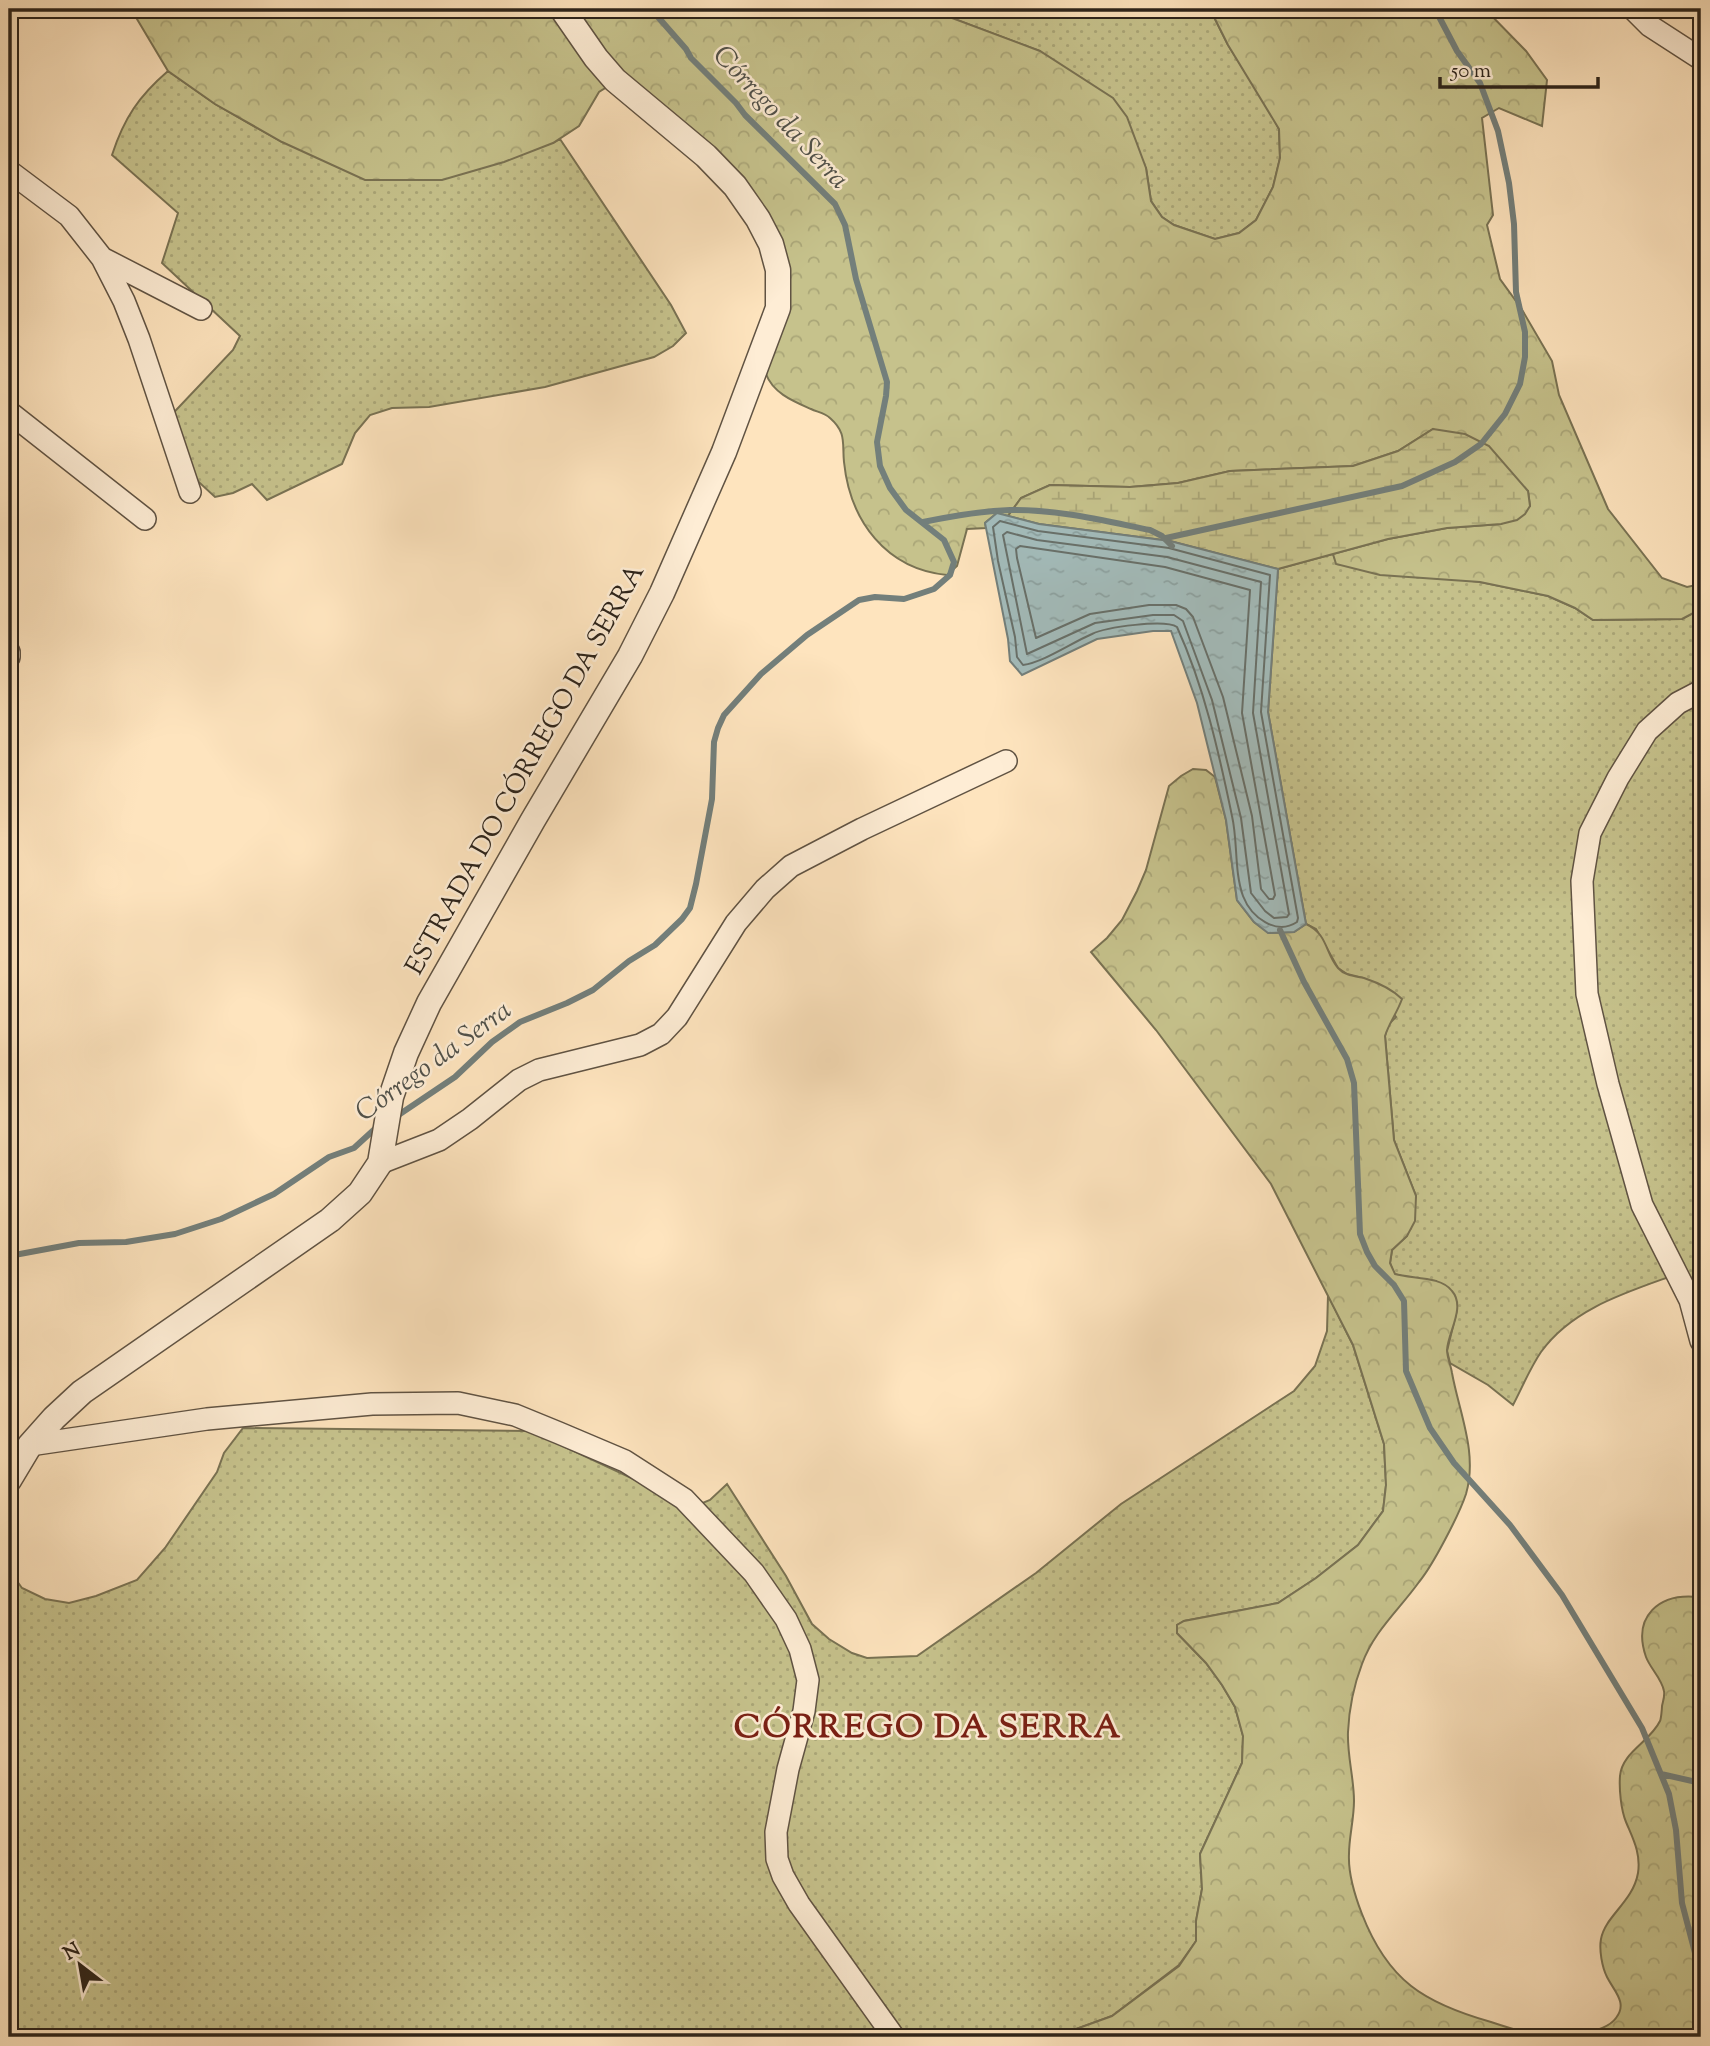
<svg xmlns="http://www.w3.org/2000/svg" width="1710" height="2046" font-family="'Sorts Mill Goudy',serif">
<defs>
<pattern id="grass-dots" width="8" height="8" patternUnits="userSpaceOnUse" patternTransform="scale(1.75)"><rect width="8" height="8" fill="#c6c28c"/><path d="M2 2h.1M6 6h.1" fill="none" stroke="#aaa678" stroke-width="1.8" stroke-linecap="round"/></pattern>
<pattern id="forest-crowns" width="20" height="18" patternUnits="userSpaceOnUse" patternTransform="scale(1.75)"><rect width="20" height="18" fill="#c6c28c"/><path d="M2 6a3 3 0 1 1 6 0M12 15a3 3 0 1 1 6 0" fill="none" stroke="#aaa678"/></pattern>
<pattern id="wetland-marsh" width="20" height="14" patternUnits="userSpaceOnUse" patternTransform="scale(1.75)"><rect width="20" height="14" fill="#c6c28c"/><path d="M1 5h8M5 5V1M11 12h8M15 12V8" fill="none" stroke="#aaa678"/></pattern>
<pattern id="water-ripples" width="26" height="14" patternUnits="userSpaceOnUse" patternTransform="scale(1.75)"><rect width="26" height="14" fill="#a3bcbb"/><path d="M2 4q2-2 4 0t4 0M15 11q2-2 4 0t4 0" fill="none" stroke="#8ca1a0"/></pattern>
</defs>
<rect width="100%" height="100%" fill="#fee4be"/>
<filter id="stains"><feTurbulence type="fractalNoise" baseFrequency=".00286" numOctaves="4"/><feColorMatrix values="0 0 0 0 .2 0 0 0 0 .09 0 0 0 0 .02 0 0 0 .5 -.17"/></filter>
<radialGradient id="worn" r=".72"><stop offset=".6" stop-color="#630" stop-opacity="0"/><stop offset="1" stop-color="#630" stop-opacity=".3"/></radialGradient>
<path fill="url(#grass-dots)" stroke="#797253" stroke-width="2" d="M 928,9 L 1210,9 L 1228,45 L 1265,103 L 1279,129 L 1280,158 L 1273,187 L 1256,220 L 1239,233 L 1215,239 L 1174,225 L 1162,217 L 1151,201 L 1146,168 L 1040,51 Z
M 168,71 L 215,104 L 282,142 L 553,143 L 560,139 L 671,305 L 686,333 L 673,346 L 654,357 L 545,387 L 429,407 L 392,408 L 370,415 L 355,433 L 342,464 L 267,500 L 252,484 L 233,493 L 215,497 L 177,462 L 161,426 L 233,350 L 240,336 L 162,263 L 178,213 L 112,155 C 124,118 139,96 168,71 Z
M 1333,554 L 1337,564 L 1480,582 L 1548,596 L 1575,608 L 1593,620 L 1682,619 L 1701,609 L 1701,1282 L 1680,1273 C 1631,1291 1573,1307 1541,1352 C 1530,1368 1522,1388 1513,1405 L 1488,1385 L 1450,1363 L 1447,1351 L 1457,1310 L 1436,1281 L 1413,1279 L 1394,1274 L 1390,1263 L 1392,1250 L 1407,1236 L 1416,1196 L 1394,1140 L 1385,1036 L 1388,1025 L 1396,1017 L 1363,978 L 1347,974 L 1338,968 L 1316,929 L 1306,924 L 1268,712 L 1278,569 Z
M 1328,1295 L 1353,1345 L 1384,1444 L 1386,1485 L 1383,1511 L 1358,1545 L 1316,1578 L 1278,1603 L 1184,1621 L 1177,1625 L 1177,1633 L 1206,1663 L 1222,1685 L 1235,1707 L 1243,1736 L 1242,1763 L 1200,1854 L 1202,1889 L 1196,1921 L 1196,1941 L 1179,1965 L 1112,2016 L 1054,2037 L 9,2037 L 9,1570 L 22,1588 L 45,1599 L 69,1603 L 96,1596 L 137,1580 L 165,1548 L 217,1472 L 224,1453 L 243,1428 L 531,1431 L 693,1507 L 710,1500 L 727,1484 L 786,1576 L 812,1624 L 829,1639 L 852,1653 L 867,1658 L 917,1656 L 1036,1573 L 1121,1504 L 1294,1391 L 1315,1366 L 1327,1331 Z"/>
<path fill="url(#forest-crowns)" stroke="#797253" stroke-width="2" d="M 131,9 L 781,9 L 794,13 L 838,9 L 928,9 L 1040,51 L 1113,98 L 1127,117 L 1146,168 L 1151,201 L 1162,217 L 1174,225 L 1215,239 L 1239,233 L 1256,220 L 1273,187 L 1280,158 L 1279,129 L 1228,45 L 1210,9 L 1485,9 L 1526,51 L 1547,80 L 1542,126 L 1499,108 L 1482,118 L 1493,215 L 1487,225 L 1500,279 L 1521,308 L 1552,361 L 1559,395 L 1608,509 L 1662,578 L 1687,587 L 1701,584 L 1701,609 L 1682,619 L 1593,620 L 1575,608 L 1548,596 L 1480,582 L 1380,575 L 1336,564 L 1333,554 L 1388,539 L 1447,528 L 1501,524 L 1530,506 L 1528,491 L 1433,429 L 1398,451 L 1353,466 L 1230,471 L 1178,483 L 1130,487 L 1050,485 L 1021,498 L 1008,516 L 997,513 L 985,523 L 986,528 L 967,529 L 957,566 L 947,575 C 886,569 850,521 844,462 C 842,443 847,433 830,418 C 825,413 817,412 811,409 C 793,401 773,393 766,374 L 785,307 L 750,188 L 607,87 L 599,92 L 579,126 L 553,143 L 504,162 L 442,180 L 365,180 L 282,142 L 215,104 L 168,71 Z
M 1193,769 L 1206,770 L 1215,777 L 1226,820 L 1237,900 L 1254,922 L 1269,933 L 1294,932 L 1306,924 C 1328,934 1325,953 1338,968 C 1345,976 1355,976 1364,978 C 1379,983 1392,989 1402,999 C 1397,1013 1389,1023 1385,1036 L 1394,1140 L 1416,1196 L 1415,1221 L 1407,1236 L 1392,1250 L 1390,1263 L 1395,1274 C 1412,1279 1441,1276 1452,1291 C 1466,1307 1448,1332 1447,1350 C 1447,1357 1451,1366 1452,1373 C 1459,1412 1478,1453 1466,1494 C 1459,1515 1433,1565 1419,1582 C 1399,1610 1374,1631 1362,1664 C 1354,1685 1349,1709 1348,1732 C 1347,1755 1354,1778 1354,1801 C 1354,1819 1349,1837 1349,1854 C 1348,1874 1355,1896 1362,1914 C 1388,1981 1424,2003 1491,2022 C 1506,2027 1521,2032 1536,2035 C 1555,2038 1604,2035 1616,2018 C 1628,2003 1614,1991 1607,1977 C 1602,1967 1599,1950 1601,1939 C 1605,1916 1633,1902 1638,1873 C 1641,1853 1633,1839 1626,1822 C 1621,1810 1619,1789 1620,1776 C 1622,1752 1650,1742 1660,1721 C 1661,1719 1662,1709 1662,1706 C 1663,1701 1665,1696 1664,1691 C 1662,1679 1650,1668 1646,1657 C 1632,1616 1659,1593 1698,1597 L 1701,1601 L 1701,2037 L 1054,2037 L 1112,2016 L 1179,1966 L 1196,1941 L 1196,1921 L 1202,1889 L 1200,1854 L 1242,1763 L 1243,1736 L 1235,1707 L 1222,1685 L 1206,1663 L 1177,1633 L 1177,1625 L 1184,1621 L 1278,1603 L 1316,1578 L 1358,1545 L 1383,1511 L 1386,1485 L 1384,1444 L 1353,1345 L 1271,1184 L 1156,1030 L 1091,952 L 1107,938 L 1122,920 L 1137,891 L 1146,870 L 1169,786 L 1181,776 Z"/>
<path fill="url(#wetland-marsh)" stroke="#797253" stroke-width="2" d="M 1433,429 L 1465,434 L 1489,446 L 1528,491 L 1530,506 L 1525,514 L 1517,520 L 1501,524 L 1447,528 L 1388,539 L 1278,569 L 1170,541 L 1039,524 L 1008,516 L 1021,498 L 1050,485 L 1130,487 L 1178,483 L 1230,471 L 1353,466 L 1398,451 Z"/>
<path fill="url(#water-ripples)" stroke="#737f7b" stroke-width="2" d="M 997,513 L 1039,524 L 1170,541 L 1278,569 L 1268,712 L 1306,924 L 1294,932 L 1268,933 L 1254,922 L 1237,900 L 1226,820 L 1197,703 L 1171,631 L 1153,631 L 1097,639 L 1022,675 L 1010,661 L 1008,639 L 985,523 Z"/>
<g fill="none" stroke-linecap="round" stroke-linejoin="round">
<path stroke="#68706a" stroke-width="2" d="M 1000,521 L 1038,531 L 1169,548 L 1270,575 L 1261,712 L 1298,918 L 1297,922 C 1276,936 1251,917 1243,896 C 1234,871 1238,842 1232,816 C 1219,753 1204,686 1177,627 C 1165,619 1106,627 1092,634 C 1071,643 1044,662 1023,665 L 1017,657 L 1015,637 L 998,561 L 993,527 Z
M 1007,532 L 1037,540 L 1167,557 L 1261,582 L 1253,713 L 1289,914 L 1287,917 L 1274,918 L 1265,911 L 1251,893 L 1241,818 L 1212,700 L 1183,621 L 1174,615 L 1153,615 L 1095,623 L 1027,654 L 1003,535 Z
M 1020,546 L 1165,567 L 1250,590 L 1242,713 L 1275,895 L 1273,899 L 1269,899 L 1261,889 L 1252,816 L 1223,697 L 1193,617 L 1186,609 L 1176,605 L 1149,605 L 1090,614 L 1036,638 L 1017,558 L 1016,549 Z"/>
<path stroke="#737f7b" stroke-width="6" d="M 923,522 C 952,516 980,511 1010,510 C 1056,509 1105,521 1150,530 L 1162,536 L 1172,546
M 1166,538 L 1402,486 L 1455,462 L 1481,444 L 1505,414 L 1520,384 L 1525,357 L 1525,332 L 1516,292 L 1514,224 L 1509,183 L 1498,131 L 1480,83 L 1457,51 L 1435,9
M 1280,930 L 1304,982 L 1347,1059 L 1354,1083 L 1360,1234 L 1367,1252 L 1375,1266 L 1394,1285 L 1404,1301 L 1406,1371 L 1430,1428 L 1454,1463 L 1510,1525 L 1562,1595 L 1642,1728 L 1669,1794 L 1676,1830 L 1682,1903 L 1701,1976
M 394,1118 L 455,1077 L 492,1042 L 520,1022 L 567,1003 L 593,990 L 629,961 L 655,945 L 682,919 L 690,908 L 696,884 L 712,799 L 714,742 L 718,728 L 724,715 L 761,674 L 807,635 L 859,600 L 875,597 L 904,599 L 934,589 L 950,575 L 954,562 L 944,540 L 906,510 L 890,488 L 880,466 L 877,442 L 886,396 L 887,382 L 856,279 L 845,225 L 835,204 L 745,115 L 736,103 L 691,58 L 686,49 L 651,9
M 9,1256 L 79,1243 L 126,1242 L 175,1234 L 221,1219 L 274,1194 L 329,1157 L 354,1148 L 378,1126
M 1661,1774 L 1701,1783"/>
<g stroke="#605343" stroke-width="24">
<path id="minor" d="M 1633,9 L 1650,26 L 1701,59
M 9,171 L 69,216 L 102,258 L 124,301 L 139,339 L 190,492
M 102,258 L 201,309
M 9,412 L 145,519
M 9,652 L 9,657
M 1701,691 L 1678,703 L 1647,731 L 1618,778 L 1590,833 L 1582,881 L 1587,994 L 1608,1084 L 1642,1205 L 1690,1300 L 1701,1341
M 380,1163 L 439,1140 L 470,1119 L 519,1080 L 539,1070 L 640,1045 L 661,1034 L 677,1017 L 736,923 L 765,889 L 791,866 L 862,829 L 1006,761
M 30,1445 L 207,1419 L 372,1404 L 458,1403 L 515,1415 L 559,1433 L 625,1461 L 684,1499 L 754,1573 L 786,1619 L 800,1649 L 808,1680 L 804,1711 L 788,1769 L 776,1832 L 777,1859 L 783,1876 L 799,1904 L 894,2037"/>
</g>
<g stroke="#605343" stroke-width="27">
<path id="tertiary" d="M 9,1480 L 30,1445 L 54,1418 L 82,1392 L 330,1220 L 360,1193 L 380,1163 L 391,1097 L 406,1053 L 429,1003 L 533,820 L 630,656 L 662,593 L 724,452 L 778,308 L 778,270 L 771,244 L 758,219 L 735,186 L 706,156 L 615,80 L 596,58 L 562,9"/>
</g>
<use href="#minor" stroke="#feedd5" stroke-width="21"/>
<use href="#tertiary" stroke="#feedd5" stroke-width="24"/>
</g>
<g text-anchor="middle" dominant-baseline="central" stroke-width="5" stroke-linejoin="round" paint-order="stroke">
<g font-size="26" fill="#2c231a" stroke="#feedd5">
<text transform="translate(526 770) rotate(-61)">ESTRADA DO CÓRREGO DA SERRA</text>
</g>
<g font-size="28" font-style="italic" fill="#50514a" stroke="#feedd5">
<text transform="translate(780 118) rotate(47)">Córrego da Serra</text>
<text transform="translate(434 1062) rotate(-36)">Córrego da Serra</text>
</g>
<g font-size="33" font-weight="bold" letter-spacing="2" fill="#7a1f14" stroke="#feedd5">
<text x="928" y="1729">CÓRREGO DA SERRA</text>
</g>
</g>
<rect width="1710" height="2046" fill="none" stroke="#fee4be" stroke-width="35"/>
<rect x="10" y="10" width="1689" height="2025" fill="none" stroke="#2c231a" stroke-width="3.5"/>
<rect x="18" y="18" width="1675" height="2011" fill="none" stroke="#2c231a" stroke-width="2"/>
<g transform="translate(80 1965) rotate(329)" stroke="#feedd5" stroke-width="5" paint-order="stroke">
<path d="M0-5L12 26L0 18L-12 26Z" fill="#2c231a"/>
<text y="-10" font-size="19" font-weight="bold" text-anchor="middle" fill="#2c231a">N</text>
</g>
<path d="M1440 77v10h158v-10" fill="none" stroke="#2c231a" stroke-width="3.5"/>
<text x="1451" y="77" font-size="21" fill="#2c231a" stroke="#feedd5" stroke-width="5" paint-order="stroke">50 m</text>
<rect width="100%" height="100%" filter="url(#stains)"/>
<rect width="100%" height="100%" fill="url(#worn)"/>
</svg>
